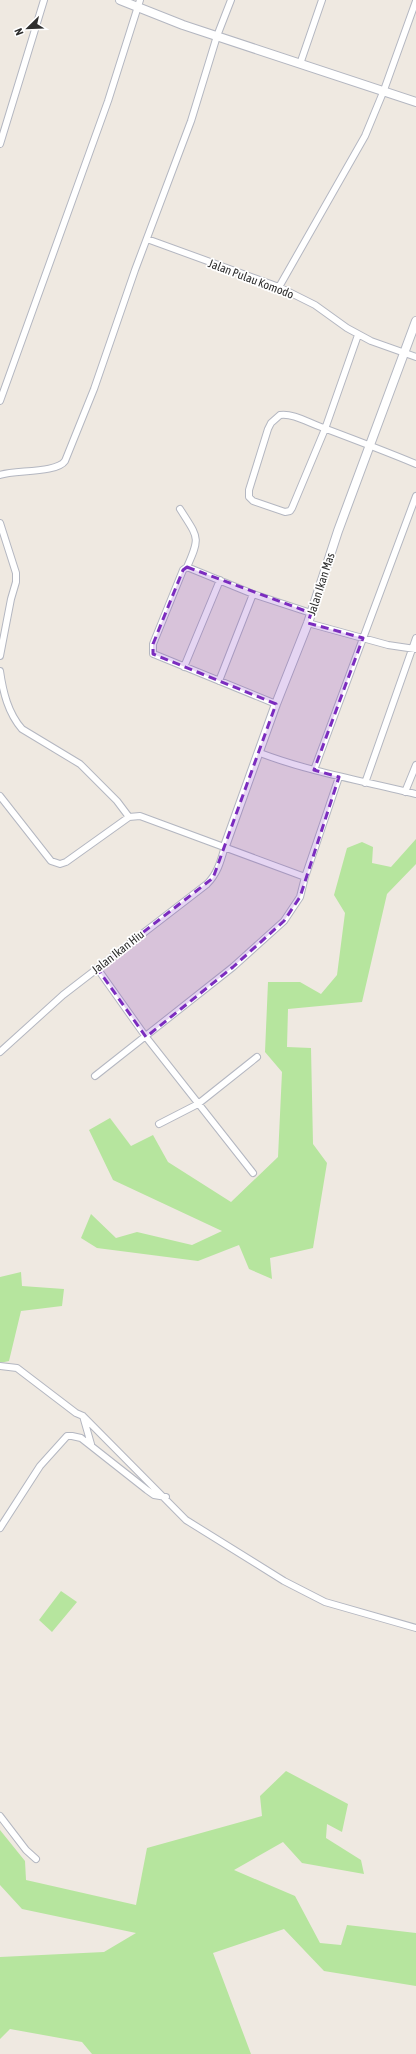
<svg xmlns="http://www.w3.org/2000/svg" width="416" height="2054" font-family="'Asap Condensed',sans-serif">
<rect width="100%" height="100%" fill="#efe9e1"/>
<path fill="#b6e59e" d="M 416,839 L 416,864 L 387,894 L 362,1002 L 288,1009 L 287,1047 L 311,1048 L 313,1144 L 327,1163 L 313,1248 L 270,1258 L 272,1279 L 249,1269 L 239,1245 L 198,1261 L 97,1248 L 81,1238 L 91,1214 L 116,1238 L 137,1232 L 192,1245 L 222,1231 L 113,1180 L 89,1130 L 110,1118 L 131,1146 L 153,1135 L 168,1162 L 231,1202 L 278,1157 L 282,1072 L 265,1052 L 268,982 L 300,982 L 321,994 L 337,975 L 345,913 L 334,895 L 347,848 L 362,842 L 373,847 L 372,863 L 391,867 Z
M 21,1272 L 22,1286 L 64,1289 L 62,1306 L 21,1311 L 9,1361 L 0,1363 L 0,1277 Z
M 61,1591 L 77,1602 L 52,1632 L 39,1620 Z
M 286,1771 L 348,1804 L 342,1832 L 327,1824 L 326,1838 L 361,1860 L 364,1874 L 302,1863 L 283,1842 L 234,1870 L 295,1896 L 320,1943 L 341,1945 L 347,1925 L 416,1933 L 416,1986 L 324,1971 L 284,1929 L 213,1953 L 251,2054 L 92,2054 L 82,2042 L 10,2029 L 0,2039 L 0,1957 L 104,1952 L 136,1933 L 22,1909 L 0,1885 L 0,1830 L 25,1861 L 26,1880 L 136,1905 L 147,1848 L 262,1816 L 260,1796 Z"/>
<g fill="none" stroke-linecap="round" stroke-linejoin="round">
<g stroke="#b4b7c1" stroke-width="8">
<path id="minor" d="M 300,64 L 322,0
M 0,144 L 44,0
M 147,239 L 279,287 L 315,305 L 347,328 L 371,341 L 416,357
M 279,287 L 365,136 L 384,90 L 416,1
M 358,335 L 325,429 L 292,508 L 290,511 L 285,512 L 253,501 L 249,497 L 249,490 L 268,429 L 271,423 L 280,415 C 293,413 309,423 321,427 C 353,439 385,451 416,464
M 0,401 L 108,101 L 140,0
M 0,475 C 15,470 57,473 65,461 L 94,389 L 135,270 L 191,121 L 217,36 L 231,0
M 180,509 C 198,538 201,536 187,567
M 0,523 L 16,573 L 16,582 L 11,599 L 0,656
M 308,623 L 388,645 L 415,649
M 184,667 L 220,580
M 0,671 C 3,692 8,713 22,729 L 80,764 L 117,801 L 129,817
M 219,681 L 253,594
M 276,704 L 156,655 L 153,654 L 153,644 L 183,570 L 187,567 L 253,594 L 311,613
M 260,753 C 310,772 363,781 416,794
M 314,770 L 416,496
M 365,783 L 416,638
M 405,792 L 416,765
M 0,796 L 51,861 L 60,864 L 66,862 L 129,817 L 140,816 L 305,877
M 97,968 L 146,1037 L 253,1173
M 0,1052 L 63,995 L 207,884 C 218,873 221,860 225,846
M 95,1076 L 233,967 L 284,921 L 300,897 L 305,877 L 339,777
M 159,1124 L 198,1104 L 257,1057
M 0,1366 L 17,1368 L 76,1413 L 83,1416 L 186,1520 L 284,1581 L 325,1602 L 416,1628
M 83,1416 L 91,1444
M 0,1528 L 40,1466 L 67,1436 L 72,1436 L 81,1438 L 147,1490 L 154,1495 L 166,1497
M 0,1816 L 26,1850 L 36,1859"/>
</g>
<g stroke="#b4b7c1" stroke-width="10">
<path id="tertiary" d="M 120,0 L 183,25 L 416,102
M 225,846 L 276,704 L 308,623 L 338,531 L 416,321"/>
</g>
<use href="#minor" stroke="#fff" stroke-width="6"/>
<use href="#tertiary" stroke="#fff" stroke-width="8"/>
</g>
<path fill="#7b2cbf" fill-opacity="0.2" stroke="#7b2cbf" stroke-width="3" stroke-dasharray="8 5" stroke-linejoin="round" d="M 187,567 L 311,613 L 308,623 L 363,638 L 314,770 L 339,777 L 300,897 L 284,921 L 233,967 L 146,1037 L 97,968 L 213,878 L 276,704 L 153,654 L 153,644 L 183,570 Z"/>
<g text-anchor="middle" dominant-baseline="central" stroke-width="3.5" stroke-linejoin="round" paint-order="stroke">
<g font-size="12" fill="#2e2e2e" stroke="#fff">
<text transform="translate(251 279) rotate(21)">Jalan Pulau Komodo</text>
<text transform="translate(321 584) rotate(-72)">Jalan Ikan Mas</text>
<text transform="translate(118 952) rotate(-38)">Jalan Ikan Hiu</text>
</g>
</g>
<g transform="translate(28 28) rotate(247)" stroke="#ffffff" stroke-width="3" paint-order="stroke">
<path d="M0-3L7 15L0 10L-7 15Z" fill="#2e2e2e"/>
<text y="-6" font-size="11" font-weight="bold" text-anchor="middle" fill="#2e2e2e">N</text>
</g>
</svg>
